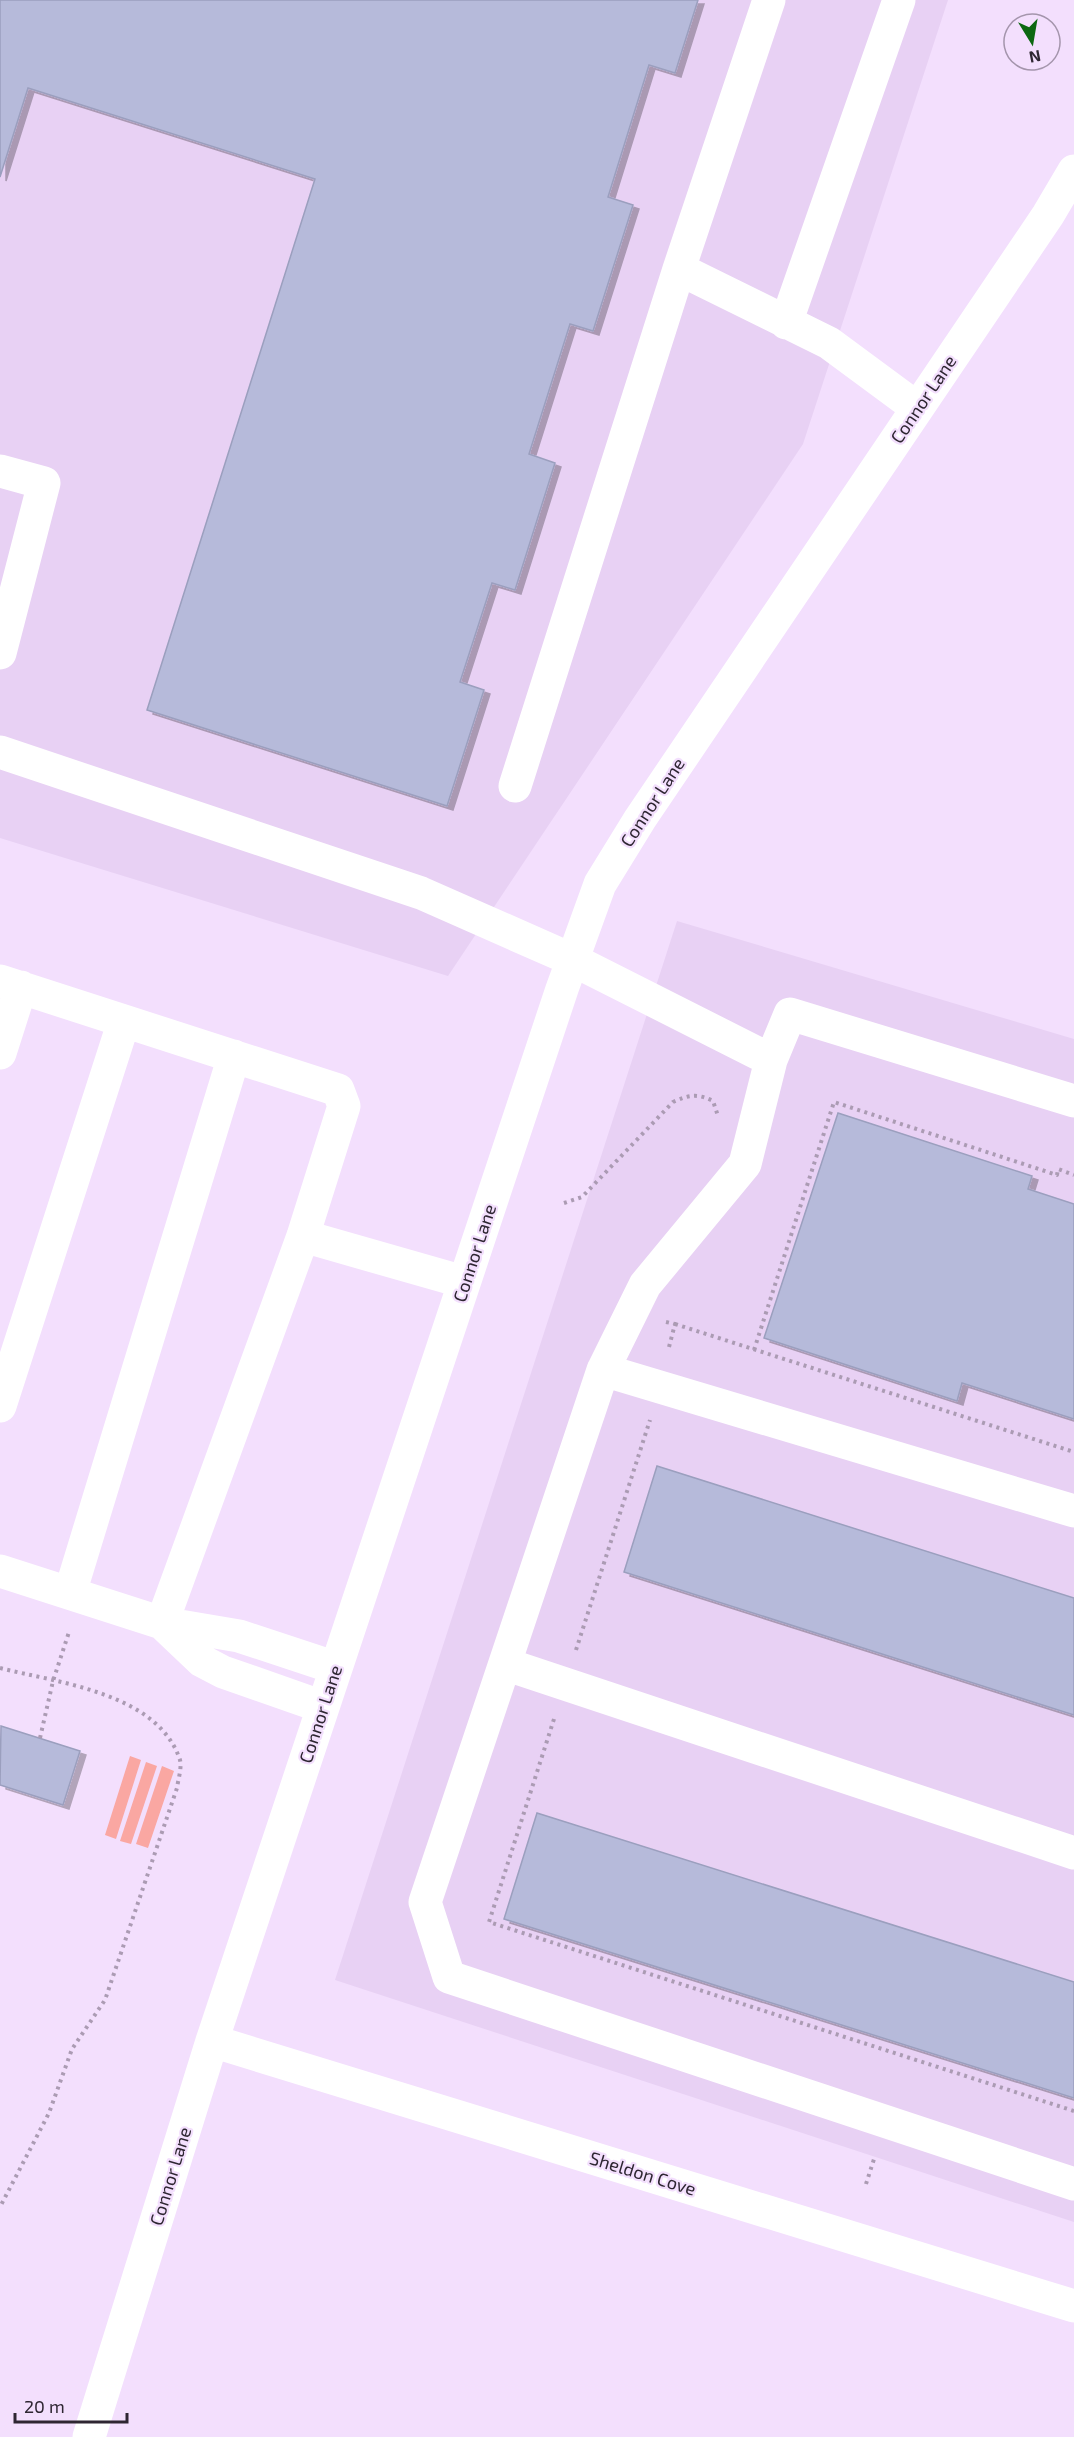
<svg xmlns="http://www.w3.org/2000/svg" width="1074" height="2437" font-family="'Exo 2',sans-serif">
<defs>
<filter id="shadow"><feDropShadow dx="6" dy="4" stdDeviation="0" flood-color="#0004"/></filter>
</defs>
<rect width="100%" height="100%" fill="#f3dffd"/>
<path fill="#e8d1f4" d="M 0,0 L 948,0 L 803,444 L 448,976 L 0,838 Z
M 677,921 L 1074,1039 L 1074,2222 L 335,1980 Z"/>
<path fill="#faa7a2" d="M 130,1756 L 141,1760 L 116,1839 L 105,1835 Z
M 146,1762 L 157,1766 L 131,1844 L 120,1841 Z
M 162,1766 L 174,1771 L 148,1848 L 136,1844 Z"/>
<path fill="#b6bada" stroke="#9b9fbe" stroke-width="1.5" filter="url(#shadow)" d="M 0,0 L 698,0 L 675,73 L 649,65 L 608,197 L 633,205 L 593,331 L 570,324 L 529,454 L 555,463 L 515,590 L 492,583 L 460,682 L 484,690 L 447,806 L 147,710 L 315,179 L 28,88 L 0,177 Z
M 838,1113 L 1032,1176 L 1028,1189 L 1074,1204 L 1074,1419 L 962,1383 L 957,1401 L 764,1338 Z
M 657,1466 L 1074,1598 L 1074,1715 L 624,1572 Z
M 1,1726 L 80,1751 L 63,1805 L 0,1785 Z
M 537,1813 L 1074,1982 L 1074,2098 L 504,1919 Z"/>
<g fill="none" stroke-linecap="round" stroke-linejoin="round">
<path stroke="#ab9bb3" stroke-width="4" stroke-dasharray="3 4.5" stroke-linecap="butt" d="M 564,1203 L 582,1197 L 673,1102 C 689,1095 697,1093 713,1101 L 718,1116
M 666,1322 L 675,1324 L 668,1351
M 675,1324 L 1074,1452
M 754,1350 L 834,1102 L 1057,1175 L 1058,1169 L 1074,1175
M 576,1650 L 650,1420
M 0,1668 C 59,1683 158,1693 180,1760 C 182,1768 178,1780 177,1788 L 105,2000 L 72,2049 L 49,2113 L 0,2207
M 554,1719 L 489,1922 L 1074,2111
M 40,1738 L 53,1681 L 69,1632
M 866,2184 L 875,2156"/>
<path stroke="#fff" stroke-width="33" d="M 769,0 L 679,269 L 829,343 L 917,408
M 786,323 L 899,0
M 0,471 L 44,483 L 0,653
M 0,752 L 421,893 L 573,960 L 771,1060 L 745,1164 L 645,1285 L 603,1370
M 515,786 L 679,269
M 0,981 L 338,1090 L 344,1106 L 303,1236 L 162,1623 L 0,1571
M 0,1053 L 21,987
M 771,1060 L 790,1014 L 1074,1101
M 303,1236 L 464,1282
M 0,1406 L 124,1021
M 1074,1511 L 603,1370 L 425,1902 L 449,1977 L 1074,2184
M 70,1593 L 234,1056
M 162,1623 L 202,1661 L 223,1672 L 323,1707
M 162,1623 L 239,1636 L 336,1668
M 505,1664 L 1074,1853
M 212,2041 L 1074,2306
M 89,2437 L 212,2041 L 562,989 L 600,884 L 640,819 L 1048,215 L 1074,171"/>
</g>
<g text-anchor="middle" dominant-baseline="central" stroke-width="4.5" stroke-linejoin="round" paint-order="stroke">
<g font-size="18" fill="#2e2632" stroke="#f3dffd">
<text transform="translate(923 399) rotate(-56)">Connor Lane</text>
<text transform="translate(652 802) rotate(-57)">Connor Lane</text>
<text transform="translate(474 1253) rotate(-72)">Connor Lane</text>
<text transform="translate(320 1714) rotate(-72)">Connor Lane</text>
<text transform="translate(643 2173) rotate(17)">Sheldon Cove</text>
<text transform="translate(170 2176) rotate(-73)">Connor Lane</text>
</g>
</g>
<g transform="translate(1032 42) rotate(169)"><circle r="28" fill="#f3dffd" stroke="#a495ac" stroke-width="1.5"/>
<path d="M0-4.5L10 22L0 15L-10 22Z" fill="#0c6811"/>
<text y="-9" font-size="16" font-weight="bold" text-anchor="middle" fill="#2e2632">N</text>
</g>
<path d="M15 2413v9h112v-9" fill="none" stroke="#2e2632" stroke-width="3"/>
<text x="24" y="2413" font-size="18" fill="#2e2632" stroke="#f3dffd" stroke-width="4.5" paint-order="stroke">20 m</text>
</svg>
